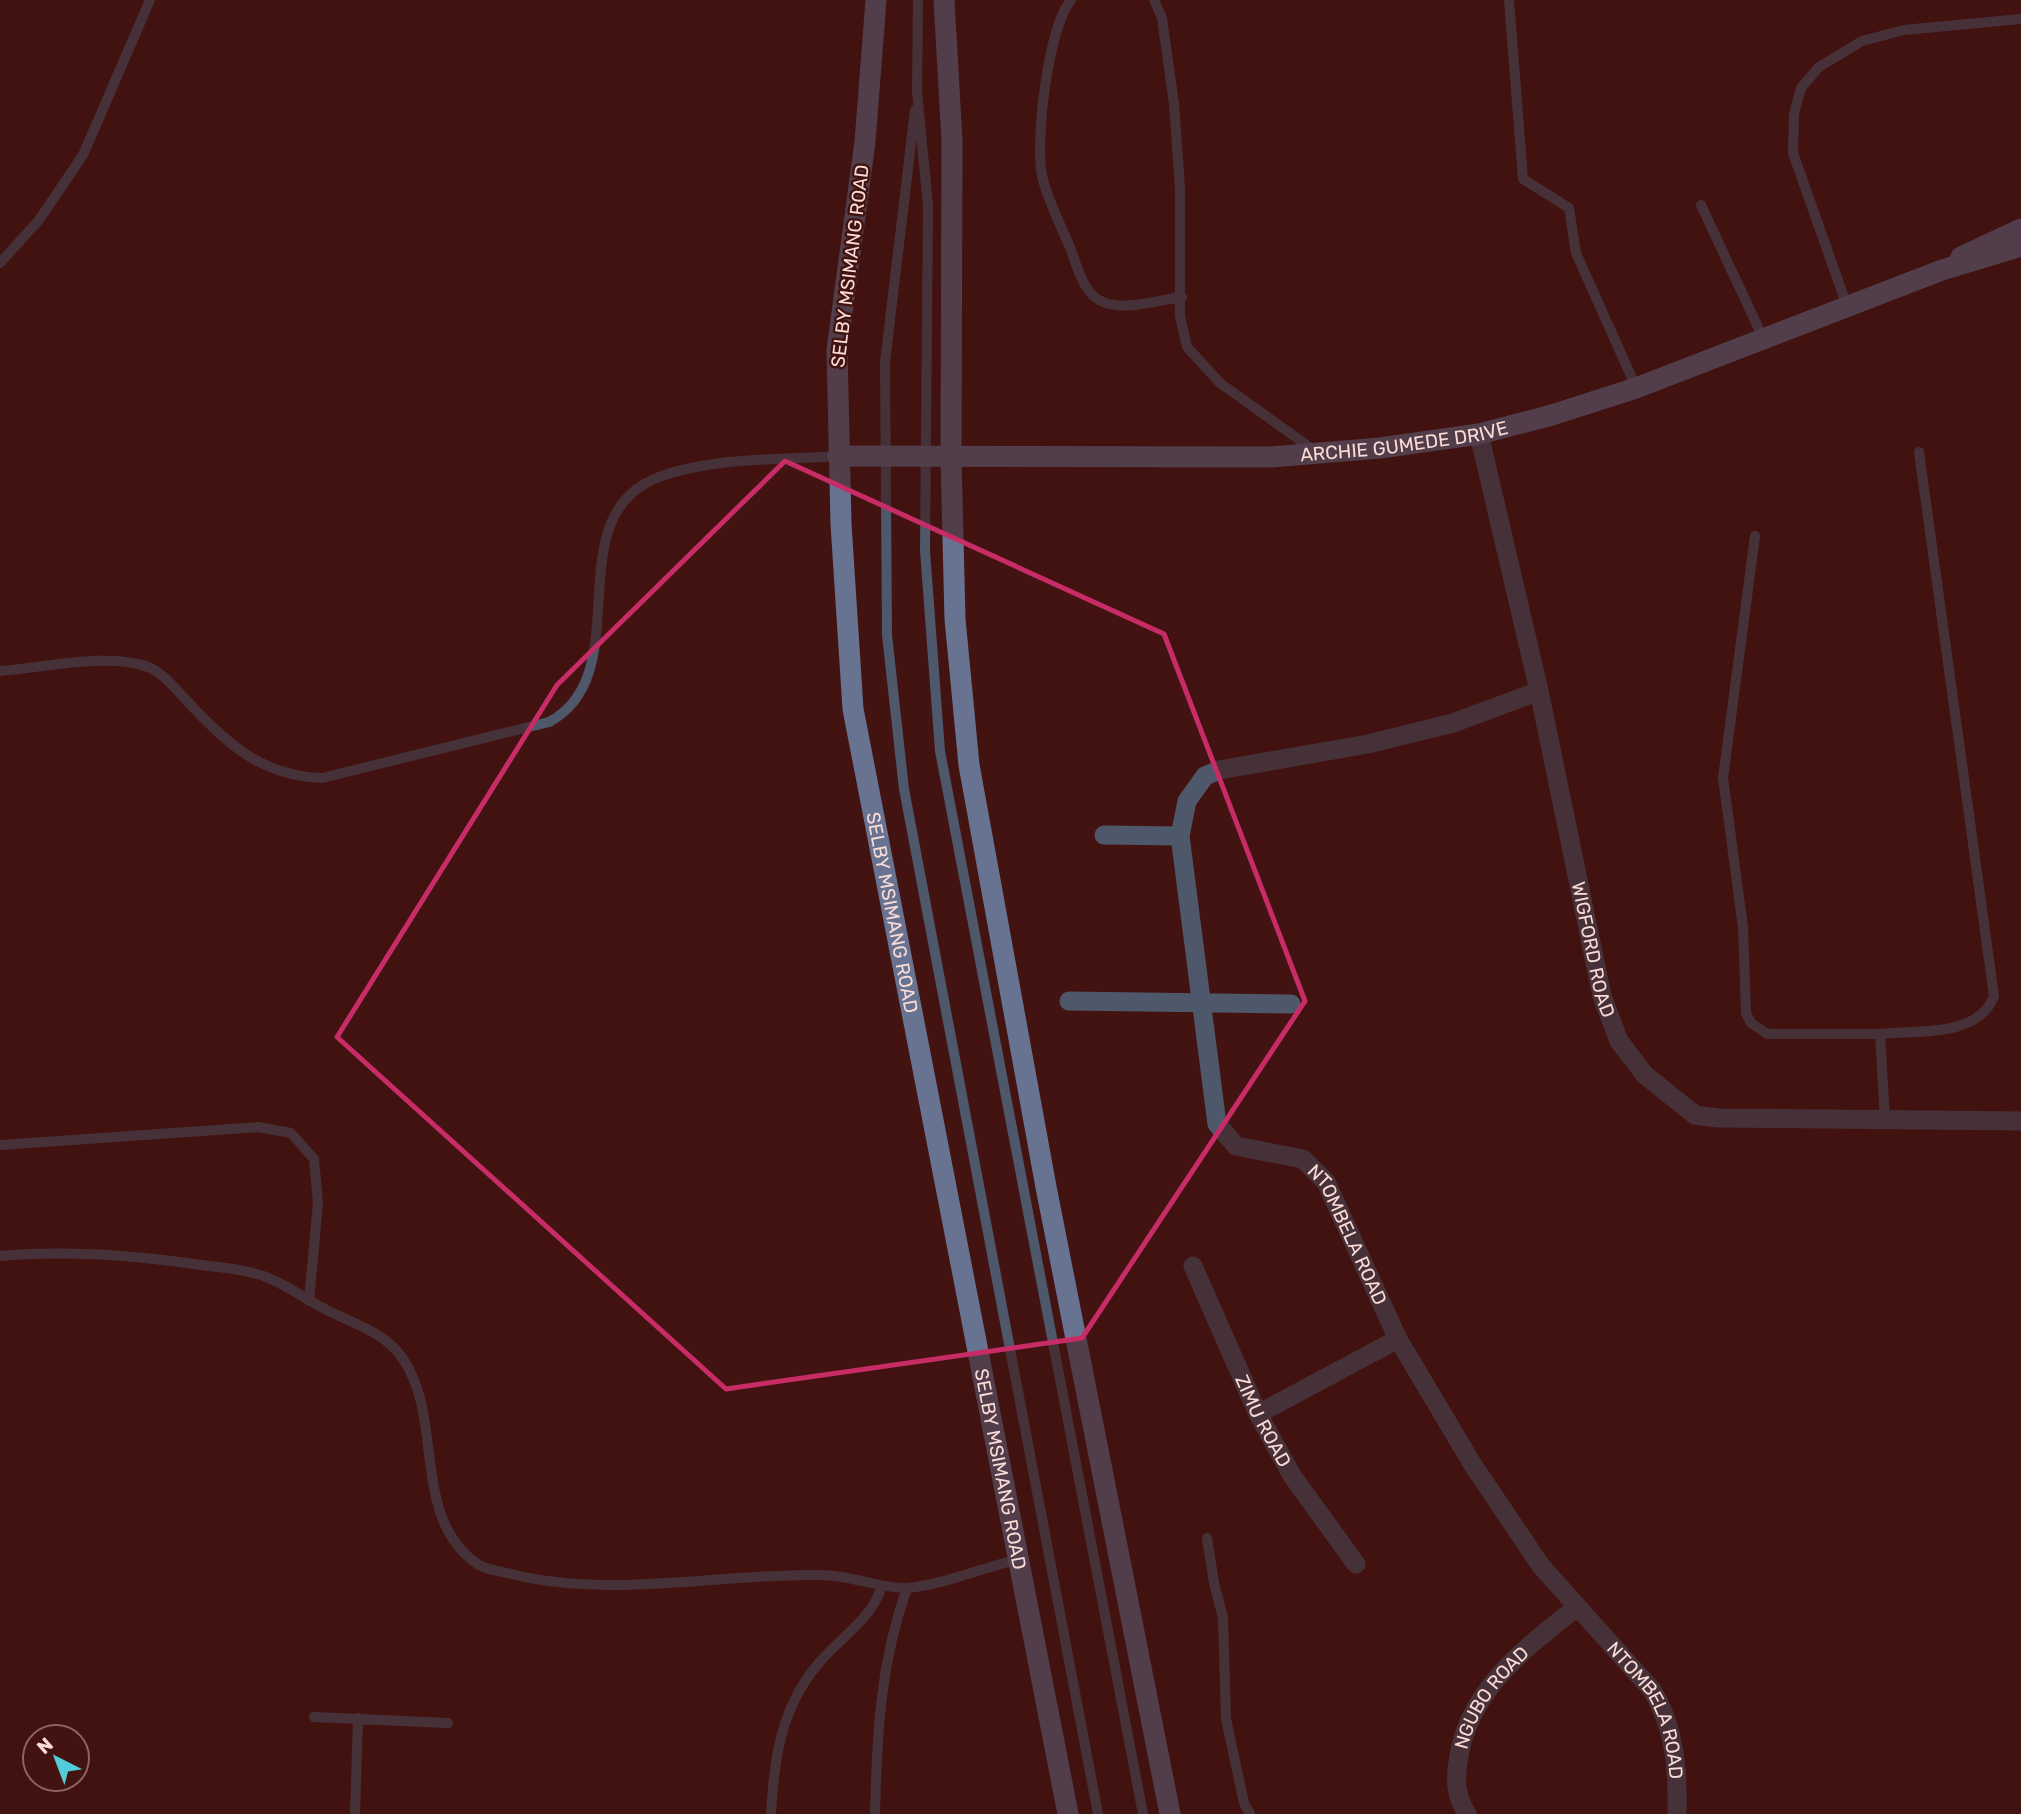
<svg xmlns="http://www.w3.org/2000/svg" width="2021" height="1814" font-family="Rubik,sans-serif">
<rect width="100%" height="100%" fill="#421310"/>
<g fill="none" stroke-linecap="round" stroke-linejoin="round">
<path stroke="#4f576a" stroke-width="10" d="M 918,0 L 917,91 L 928,206 L 925,551 L 940,751 L 1143,1814
M 1071,0 C 1048,28 1035,140 1042,176 C 1048,201 1061,226 1071,250 C 1077,266 1083,291 1099,300 C 1121,313 1158,300 1182,297
M 1154,0 L 1162,18 L 1174,104 L 1180,188 L 1180,316 L 1187,347 L 1220,383 L 1315,451
M 1509,0 L 1523,179 L 1569,208 L 1576,253 L 1636,387
M 915,110 L 885,362 L 887,635 L 904,789 L 1098,1814
M 1701,205 L 1764,340
M 0,263 L 39,220 L 83,155 L 150,0
M 1847,306 L 1793,153 L 1794,114 L 1801,88 L 1819,67 L 1862,41 L 1904,30 L 2021,19
M 1755,536 L 1723,778 L 1743,927 L 1746,1013 L 1751,1023 L 1767,1034 L 1880,1034
M 0,671 C 41,668 111,652 148,667 C 165,674 175,689 188,702 C 227,744 262,776 322,778 L 549,722 C 638,675 558,523 652,480 C 704,457 781,460 838,456
M 1885,1120 L 1880,1034 C 1918,1030 1978,1038 1994,996 L 1919,452
M 0,1145 L 258,1127 L 291,1133 L 314,1159 L 318,1203 L 309,1301
M 0,1256 C 68,1250 134,1255 201,1265 C 223,1268 246,1269 266,1277 C 290,1286 310,1303 333,1313 C 370,1331 397,1337 414,1380 C 438,1439 418,1526 479,1565 C 487,1570 501,1571 511,1574 C 613,1599 718,1573 821,1575 C 851,1575 877,1588 907,1588
M 1207,1538 L 1214,1583 L 1223,1618 L 1226,1719 L 1244,1803 L 1250,1814
M 314,1717 L 448,1723
M 355,1814 L 358,1718
M 771,1814 C 774,1758 781,1708 818,1664 C 841,1636 870,1622 882,1586
M 875,1814 C 877,1734 880,1664 907,1588 C 946,1584 981,1568 1019,1559"/>
<g stroke="#4f576a" stroke-width="19">
<path id="s1" d="M 1479,434 L 1539,691 L 1602,996 L 1619,1041 L 1645,1075 L 1695,1115 L 1718,1118 L 2021,1121"/>
<path id="s2" d="M 1539,691 L 1453,723 L 1368,744 L 1219,770 L 1205,776 L 1187,801 L 1180,836 L 1217,1124 L 1236,1146 L 1303,1159 L 1326,1182 L 1398,1339 L 1473,1465 L 1541,1566 L 1652,1690 C 1675,1727 1678,1771 1677,1814"/>
<path d="M 1104,835 L 1180,836"/>
<path d="M 1069,1001 L 1291,1004"/>
<path id="s3" d="M 1193,1266 L 1258,1414 L 1293,1477 L 1356,1564"/>
<path d="M 1258,1414 L 1398,1339"/>
<path id="s4" d="M 1467,1814 C 1456,1796 1455,1783 1458,1762 C 1467,1691 1524,1649 1577,1607"/>
</g>
<g stroke="#677391" stroke-width="21">
<path id="s5" d="M 876,0 L 865,142 L 837,350 L 841,524 L 853,709 L 1068,1814"/>
<path d="M 944,0 L 952,141 L 951,458 L 955,619 L 969,765 L 1046,1187 L 1170,1814"/>
<path d="M 1961,257 L 2021,229"/>
<path id="s6" d="M 838,456 L 1271,457 L 1380,448 L 1479,434 L 1552,415 L 1636,388 L 1942,270 L 2021,246"/>
</g>
</g>
<path d="M0 0H2021V1814H0ZM 785,461 L 1164,634 L 1305,1001 L 1082,1338 L 726,1389 L 337,1037 L 557,685 Z" fill="#421310" fill-opacity=".55" fill-rule="evenodd"/>
<path fill="none" stroke="#c82c67" stroke-width="5" stroke-linejoin="round" d="M 785,461 L 1164,634 L 1305,1001 L 1082,1338 L 726,1389 L 337,1037 L 557,685 Z"/>
<g text-anchor="middle" dominant-baseline="central" stroke-width="5" stroke-linejoin="round" paint-order="stroke">
<g font-size="19" fill="#fbdbd6" stroke="#421310">
<text transform="translate(850 266) rotate(-83)">SELBY MSIMANG ROAD</text>
<text stroke="none"><textPath href="#s6" startOffset="567">ARCHIE GUMEDE DRIVE</textPath></text>
<text stroke="none"><textPath href="#s5" startOffset="919">SELBY MSIMANG ROAD</textPath></text>
<text stroke="none"><textPath href="#s1" startOffset="528">WIGFORD ROAD</textPath></text>
<text stroke="none"><textPath href="#s2" startOffset="889">NTOMBELA ROAD</textPath></text>
<text stroke="none"><textPath href="#s3" startOffset="170">ZIMU ROAD</textPath></text>
<text stroke="none"><textPath href="#s5" startOffset="1486">SELBY MSIMANG ROAD</textPath></text>
<text stroke="none"><textPath href="#s4" startOffset="128">NGUBO ROAD</textPath></text>
<text stroke="none"><textPath href="#s2" startOffset="1456">NTOMBELA ROAD</textPath></text>
</g>
</g>
<g transform="translate(56 1758) rotate(318)"><circle r="33" fill="#421310" stroke="#8c635f" stroke-width="2"/>
<path d="M0-5L12 26L0 18L-12 26Z" fill="#53cbdb"/>
<text y="-10" font-size="19" font-weight="bold" text-anchor="middle" fill="#fbdbd6">N</text>
</g>
</svg>
